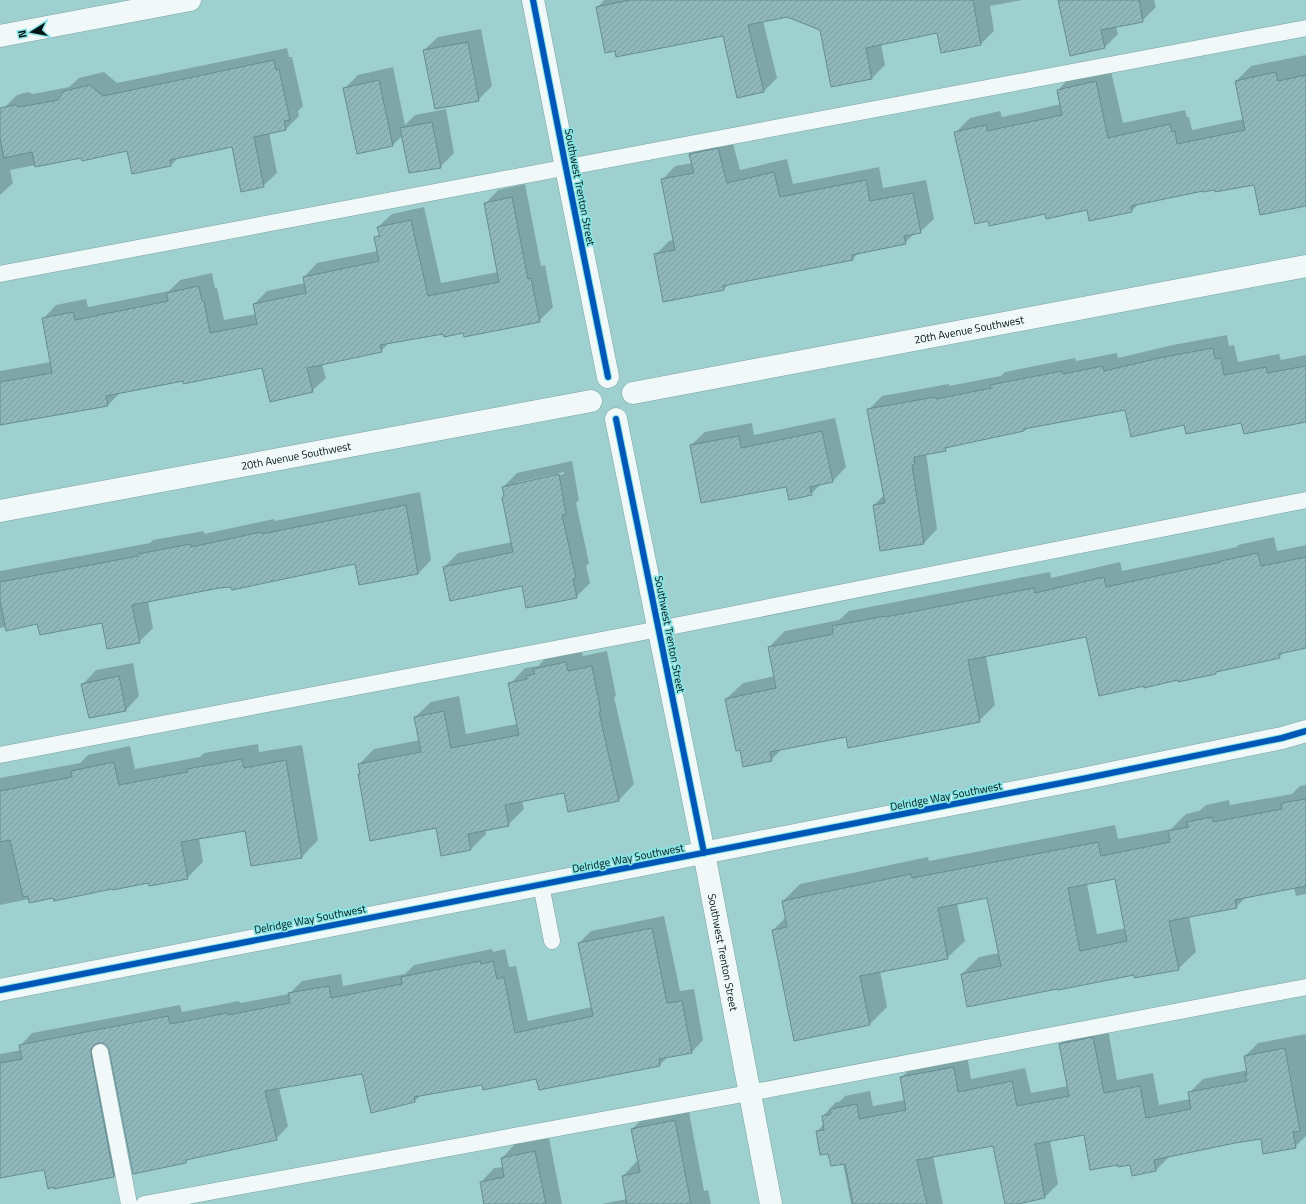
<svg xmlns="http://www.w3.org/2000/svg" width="1306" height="1204" font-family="'Titillium Web',sans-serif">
<defs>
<pattern id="building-hatch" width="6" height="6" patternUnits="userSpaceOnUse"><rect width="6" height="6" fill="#90b7bb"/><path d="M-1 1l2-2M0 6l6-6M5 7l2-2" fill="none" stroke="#7a9ca0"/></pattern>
</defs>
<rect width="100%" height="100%" fill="#9fd0d0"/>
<path fill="#0003" fill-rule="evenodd" d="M 604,0 L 1022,0 L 990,6 L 994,31 L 981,44 L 942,52 L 938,32 L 881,44 L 885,65 L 872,78 L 821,29 L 787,16 L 763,21 L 777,78 L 764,91 L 724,35 L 615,50 L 597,8 Z
M 1059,0 L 1154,0 L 1156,7 L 1142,21 L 1116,26 L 1118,34 L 1105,47 Z
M 481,29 L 492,86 L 478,100 L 424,50 L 438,37 Z
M 287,48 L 289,57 L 292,57 L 303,106 L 298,111 L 299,116 L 286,129 L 269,132 L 277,173 L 263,186 L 233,146 L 178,158 L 171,165 L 128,150 L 82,156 L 10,170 L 13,183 L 0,195 L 0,108 L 4,108 L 17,95 L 28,92 L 33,94 L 69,87 L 79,78 L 104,72 L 117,83 Z
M 1306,55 L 1306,201 L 1255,183 L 1216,188 L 1139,203 L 1132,211 L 1087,209 L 1045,213 L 955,133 L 970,118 L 1000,111 L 1002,117 L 1061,104 L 1058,90 L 1072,75 L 1110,67 L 1123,123 L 1185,110 L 1187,117 L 1189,117 L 1192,130 L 1244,119 L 1236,81 L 1251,66 Z
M 393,67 L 405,125 L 415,115 L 446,109 L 454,153 L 440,167 L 403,135 L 393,145 L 344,89 L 358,75 Z
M 731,136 L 740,170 L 787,159 L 793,184 L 879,167 L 883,188 L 926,180 L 934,219 L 920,232 L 915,233 L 905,243 L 859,252 L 853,259 L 730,283 L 724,289 L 655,255 L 669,241 L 674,240 L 662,180 L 675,166 L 693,163 L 691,154 L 704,141 Z
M 525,184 L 541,266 L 545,265 L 553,307 L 539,321 L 464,332 L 444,333 L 390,342 L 381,351 L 322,364 L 326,378 L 312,391 L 263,366 L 120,393 L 108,405 L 0,424 L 0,371 L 51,362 L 43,319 L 56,305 L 86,299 L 88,307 L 169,291 L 180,280 L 212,273 L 215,288 L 217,288 L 224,320 L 256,314 L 254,304 L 267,291 L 305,283 L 304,277 L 317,263 L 378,251 L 375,238 L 380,233 L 378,227 L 392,214 L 424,207 L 441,283 L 498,272 L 485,204 L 498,190 Z
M 1227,335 L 1229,346 L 1234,345 L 1238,362 L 1279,354 L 1281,360 L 1306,355 L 1306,421 L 1242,421 L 1126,409 L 1027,427 L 1024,431 L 949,446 L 945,450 L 926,453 L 937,529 L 924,543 L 874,505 L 884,495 L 868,410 L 882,396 L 949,384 L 949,386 L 1001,376 L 1005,372 L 1075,358 L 1076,361 L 1117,353 L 1118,358 L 1173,345 Z
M 835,418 L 846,467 L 833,481 L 822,483 L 811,494 L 691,445 L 705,432 L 752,423 L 754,435 Z
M 572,461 L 579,500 L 576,503 L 589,563 L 586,566 L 590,583 L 576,597 L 444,567 L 458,553 L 512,542 L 503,487 L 517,473 ZM 564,472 L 564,474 L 516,485 L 516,483 Z
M 420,492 L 431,560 L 418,574 L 356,563 L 148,601 L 153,628 L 139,642 L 102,622 L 38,623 L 0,628 L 0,571 L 150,543 L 153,540 L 204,531 L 204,534 L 274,519 L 275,521 Z
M 1274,537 L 1277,551 L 1306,545 L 1306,647 L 1285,651 L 1279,657 L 1179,681 L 1179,679 L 1087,636 L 986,656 L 995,705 L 979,721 L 847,736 L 783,748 L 771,760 L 741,749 L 726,699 L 743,683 L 775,676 L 769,647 L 785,631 L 839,620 L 849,611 L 1050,572 L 1051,578 L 1120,562 L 1122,571 L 1237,547 L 1238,545 Z
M 581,648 L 583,656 L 607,651 L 616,696 L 614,697 L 634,784 L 619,800 L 569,811 L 565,792 L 522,800 L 524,809 L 508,825 L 485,829 L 486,834 L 471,849 L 359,774 L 361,773 L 359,764 L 374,749 L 420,740 L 415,717 L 431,702 L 459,696 L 466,734 L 517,724 L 510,684 L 525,668 L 538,666 L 550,654 Z
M 133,663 L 139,696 L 126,710 L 83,684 L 96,670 Z
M 258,744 L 259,752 L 302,745 L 318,840 L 302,857 L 252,865 L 246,830 L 199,838 L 203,862 L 187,878 L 149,882 L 54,897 L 29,899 L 0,905 L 0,778 L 80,763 L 88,755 L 130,746 L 135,769 L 200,757 L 204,753 Z
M 1306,785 L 1306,894 L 1296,896 L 1294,888 L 1246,897 L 1236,907 L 1189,916 L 1196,952 L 1178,969 L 1135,974 L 962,974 L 979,957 L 999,953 L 987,897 L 957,903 L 965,941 L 947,958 L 880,971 L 887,1007 L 870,1024 L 773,930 L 786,917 L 783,901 L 800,884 L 928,857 L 929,861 L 1115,825 L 1118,839 L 1171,829 L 1186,814 L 1199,811 L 1206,805 L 1229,800 L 1230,805 L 1292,794 L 1300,786 ZM 1116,878 L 1126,928 L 1097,934 L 1087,884 Z
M 664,916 L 680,991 L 694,989 L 703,1040 L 691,1053 L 668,1056 L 660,1065 L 482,1084 L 421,1095 L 415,1101 L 372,1111 L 363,1073 L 279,1088 L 288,1126 L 276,1139 L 190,1158 L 186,1162 L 108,1045 L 103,1041 L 126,1164 L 114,1176 L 45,1169 L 0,1177 L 0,1054 L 21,1050 L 20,1046 L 32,1033 L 180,1005 L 182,1012 L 239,1001 L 240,1003 L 289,994 L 302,981 L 341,974 L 343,986 L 405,974 L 414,965 L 492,949 L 493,952 L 505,949 L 509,967 L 516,966 L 528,1021 L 592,1007 L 579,943 L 591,931 Z
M 1107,1024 L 1117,1080 L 1153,1073 L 1159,1105 L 1190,1099 L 1189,1093 L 1203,1079 L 1248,1070 L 1245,1056 L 1258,1043 L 1306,1034 L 1306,1136 L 1295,1147 L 1261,1138 L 1235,1142 L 1169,1157 L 1156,1170 L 1131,1164 L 1119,1164 L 1084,1134 L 1050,1140 L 1058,1184 L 1045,1197 L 1013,1204 L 1006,1204 L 994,1145 L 933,1156 L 943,1204 L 851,1204 L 843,1163 L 829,1152 L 817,1131 L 824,1124 L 823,1116 L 836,1102 L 839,1102 L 845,1096 L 870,1091 L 873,1106 L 905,1100 L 901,1078 L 914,1064 L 967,1054 L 971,1079 L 1025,1068 L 1031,1093 L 1068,1086 L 1060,1044 L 1074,1031 Z
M 688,1107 L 704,1191 L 708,1190 L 711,1204 L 601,1204 L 627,1199 L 623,1176 L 636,1162 L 639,1162 L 632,1129 L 646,1115 Z
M 549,1138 L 562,1204 L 483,1204 L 481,1182 L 494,1168 L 503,1167 L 502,1158 L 515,1144 Z"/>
<path fill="url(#building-hatch)" stroke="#658e92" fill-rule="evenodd" d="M 630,0 L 973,0 L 981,45 L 941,53 L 937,33 L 866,48 L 872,79 L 831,87 L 820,30 L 787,17 L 748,25 L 764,92 L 737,98 L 723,36 L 616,57 L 615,51 L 605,53 L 596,7 Z
M 1058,0 L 1139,0 L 1143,22 L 1101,30 L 1105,48 L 1070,56 Z
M 468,42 L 479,101 L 435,109 L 423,50 Z
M 274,60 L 276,70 L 279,69 L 290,120 L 284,121 L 286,130 L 254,137 L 264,187 L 241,192 L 232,147 L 170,160 L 171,166 L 132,174 L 127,151 L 82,161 L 81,158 L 35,167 L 32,152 L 4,158 L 0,138 L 0,108 L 15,105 L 19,107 L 58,100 L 64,91 L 90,85 L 103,96 Z
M 1276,72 L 1278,81 L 1306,75 L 1306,206 L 1260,215 L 1254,185 L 1215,192 L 1215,190 L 1203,192 L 1203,191 L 1131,206 L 1132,212 L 1089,221 L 1087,210 L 1046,219 L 1045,214 L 989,226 L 988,221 L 975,224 L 954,132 L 986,125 L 987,131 L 1062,115 L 1057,90 L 1096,81 L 1108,138 L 1170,124 L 1172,132 L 1175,131 L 1177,144 L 1245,130 L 1235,81 Z
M 379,80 L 393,146 L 357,154 L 343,88 Z
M 432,122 L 441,168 L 409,173 L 400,128 Z
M 718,148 L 727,183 L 774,172 L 780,197 L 866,180 L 870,201 L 913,193 L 921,233 L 904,236 L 906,244 L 852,255 L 853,260 L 723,286 L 724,290 L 663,302 L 654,254 L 675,250 L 661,179 L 694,173 L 689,154 Z
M 512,197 L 528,279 L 531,278 L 540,322 L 464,337 L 463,333 L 444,337 L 443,334 L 380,345 L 382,352 L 307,368 L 313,392 L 270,402 L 262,368 L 183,384 L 183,381 L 106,396 L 108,406 L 0,425 L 0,382 L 52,373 L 42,318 L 73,312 L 75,320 L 168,301 L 166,293 L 199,286 L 202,301 L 204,301 L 210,333 L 257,324 L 253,304 L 306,293 L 303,277 L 379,261 L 374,237 L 380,236 L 377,227 L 411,220 L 428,296 L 499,282 L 484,203 Z
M 1213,348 L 1215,359 L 1221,358 L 1224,375 L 1266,367 L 1267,373 L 1306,366 L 1306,422 L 1244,434 L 1241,423 L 1186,434 L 1184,425 L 1131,437 L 1125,410 L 1024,429 L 1024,431 L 945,448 L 946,451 L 914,457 L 915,464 L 912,465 L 924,544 L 880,551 L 873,505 L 885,503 L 867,409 L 935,397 L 936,399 L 991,388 L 990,385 L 1062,371 L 1063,374 L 1103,366 L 1104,371 L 1159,358 Z
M 822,431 L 833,482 L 810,487 L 812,495 L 789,500 L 786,487 L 701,503 L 690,445 L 739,436 L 741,448 Z
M 559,474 L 566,514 L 562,515 L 576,578 L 573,579 L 577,598 L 526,608 L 522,586 L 450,601 L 443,567 L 513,552 L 502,498 L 504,495 L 502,487 Z
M 406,505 L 418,574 L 359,585 L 355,564 L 232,590 L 231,587 L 219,588 L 132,605 L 140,643 L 107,649 L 102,623 L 40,635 L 37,624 L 6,631 L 0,600 L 0,582 L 138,556 L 138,554 L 190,544 L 191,547 L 261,532 L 262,534 Z
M 1258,553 L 1261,566 L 1306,557 L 1306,648 L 1279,654 L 1280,658 L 1216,672 L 1216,674 L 1178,682 L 1178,680 L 1144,688 L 1144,686 L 1099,696 L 1086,637 L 968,660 L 980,722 L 848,748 L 846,737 L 770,752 L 772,761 L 743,767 L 740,750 L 736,751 L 725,699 L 776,688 L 768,647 L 833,634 L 832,626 L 885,616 L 885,617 L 1034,588 L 1035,593 L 1104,577 L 1106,587 L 1221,562 L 1221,561 Z
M 566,662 L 568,671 L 592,666 L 601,712 L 599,712 L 619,801 L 568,812 L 564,793 L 505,805 L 509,826 L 468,834 L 471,850 L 441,856 L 436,828 L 370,841 L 358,774 L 360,774 L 358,764 L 421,752 L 414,717 L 444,711 L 451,748 L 519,735 L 508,683 L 527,679 L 526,676 L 535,674 L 533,669 Z
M 119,676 L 126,711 L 89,718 L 81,684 Z
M 242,759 L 244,768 L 286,760 L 302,858 L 251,866 L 245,831 L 181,842 L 188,879 L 149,886 L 148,883 L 113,890 L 112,889 L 54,901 L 53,898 L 29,903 L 28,896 L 23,897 L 10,840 L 0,842 L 0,791 L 72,777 L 71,771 L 114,762 L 119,785 L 187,772 L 187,769 Z
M 1306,799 L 1306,886 L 1235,900 L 1237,908 L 1169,921 L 1179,970 L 1134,978 L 1134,975 L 1058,990 L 1057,989 L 967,1007 L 961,974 L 1001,966 L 987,898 L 938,908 L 948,959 L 860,976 L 870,1025 L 794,1041 L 772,930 L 787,927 L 782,901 L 911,874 L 912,878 L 1098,842 L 1101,856 L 1170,842 L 1168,831 L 1188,827 L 1187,822 L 1212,817 L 1213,822 L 1282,809 L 1281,803 ZM 1115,879 L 1127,941 L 1080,951 L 1068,888 Z
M 652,928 L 667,1003 L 682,1001 L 692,1053 L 659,1059 L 660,1066 L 539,1090 L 536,1079 L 483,1090 L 482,1085 L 414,1097 L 415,1102 L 371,1113 L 362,1074 L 265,1091 L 277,1140 L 186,1160 L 186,1163 L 133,1174 L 109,1050 L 107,1046 L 103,1043 L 99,1043 L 94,1045 L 91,1049 L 91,1054 L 114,1177 L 54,1189 L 54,1187 L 48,1189 L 44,1170 L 0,1178 L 0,1063 L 22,1059 L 19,1045 L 168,1016 L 170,1024 L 227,1013 L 228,1015 L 290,1003 L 288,993 L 329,986 L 331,998 L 402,984 L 401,977 L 480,961 L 481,964 L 493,961 L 497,979 L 504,977 L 515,1033 L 593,1016 L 578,943 Z
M 1093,1037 L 1104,1093 L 1140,1086 L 1146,1118 L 1191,1109 L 1188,1092 L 1247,1081 L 1245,1074 L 1247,1074 L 1244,1056 L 1285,1048 L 1300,1131 L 1293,1132 L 1296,1148 L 1263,1154 L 1261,1139 L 1235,1143 L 1154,1160 L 1156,1171 L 1132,1176 L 1130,1165 L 1118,1167 L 1118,1165 L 1090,1170 L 1084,1135 L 1035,1144 L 1045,1198 L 1018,1204 L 1005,1204 L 993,1146 L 917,1160 L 927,1204 L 853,1204 L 845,1164 L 831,1166 L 828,1154 L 820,1155 L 816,1131 L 824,1130 L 822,1116 L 831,1114 L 830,1109 L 857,1104 L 859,1119 L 906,1110 L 900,1077 L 954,1067 L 958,1092 L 1012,1081 L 1017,1106 L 1069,1096 L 1059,1044 Z
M 675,1120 L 691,1204 L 627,1204 L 622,1176 L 640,1172 L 631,1129 Z
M 535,1151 L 546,1204 L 484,1204 L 480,1182 L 504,1177 L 501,1158 Z"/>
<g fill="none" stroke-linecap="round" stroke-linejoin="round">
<g stroke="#7ba3a3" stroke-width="17">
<path id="lane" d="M 0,274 L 1306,28
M 0,755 L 659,629 L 1306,500
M 541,885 L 552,941
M 100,1052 L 129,1204
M 144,1204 L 749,1093 L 1306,987"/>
</g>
<g stroke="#7ba3a3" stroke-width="23">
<g id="street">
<path d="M 533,0 L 566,168 L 608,377"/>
<path d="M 0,36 L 190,0"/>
<path id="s1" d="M 633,393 L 1306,266"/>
<path d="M 616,419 L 704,853"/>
<path id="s2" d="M 0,511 L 591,401"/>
</g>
</g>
<g stroke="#7ba3a3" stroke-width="23">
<g id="secondary">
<path id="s3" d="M 704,853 L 771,1204"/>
<path d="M 0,990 L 1082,779 L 1282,738 L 1306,731"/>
</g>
</g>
<use href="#lane" stroke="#f1f8f8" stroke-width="16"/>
<use href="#street" stroke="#f1f8f8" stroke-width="22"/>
<use href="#secondary" stroke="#f1f8f8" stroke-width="22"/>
<g stroke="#8ae5e4" stroke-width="8">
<path id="cycleway" d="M 533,0 L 566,168 L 608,377
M 616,419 L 704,853
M 0,990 L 1082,779 L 1282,738 L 1306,731"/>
</g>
<use href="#cycleway" stroke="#0057b8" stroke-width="6"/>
</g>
<g text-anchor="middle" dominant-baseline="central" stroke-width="3.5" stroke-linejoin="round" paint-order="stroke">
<g font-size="11" fill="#001414" stroke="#8ae5e4">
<text transform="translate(580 187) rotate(79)">Southwest Trenton Street</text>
<text stroke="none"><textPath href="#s1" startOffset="342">20th Avenue Southwest</textPath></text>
<text stroke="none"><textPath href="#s2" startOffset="301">20th Avenue Southwest</textPath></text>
<text transform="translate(670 634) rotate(79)">Southwest Trenton Street</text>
<text transform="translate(946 796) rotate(-11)">Delridge Way Southwest</text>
<text transform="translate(628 858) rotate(-11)">Delridge Way Southwest</text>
<text transform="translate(310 919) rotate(-11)">Delridge Way Southwest</text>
<text stroke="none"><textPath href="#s3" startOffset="101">Southwest Trenton Street</textPath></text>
</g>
</g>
<g transform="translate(32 32) rotate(259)" stroke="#8ae5e4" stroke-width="3" paint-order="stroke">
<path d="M0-3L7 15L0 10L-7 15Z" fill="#001414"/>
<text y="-6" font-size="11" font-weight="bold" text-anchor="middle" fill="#001414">N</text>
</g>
</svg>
